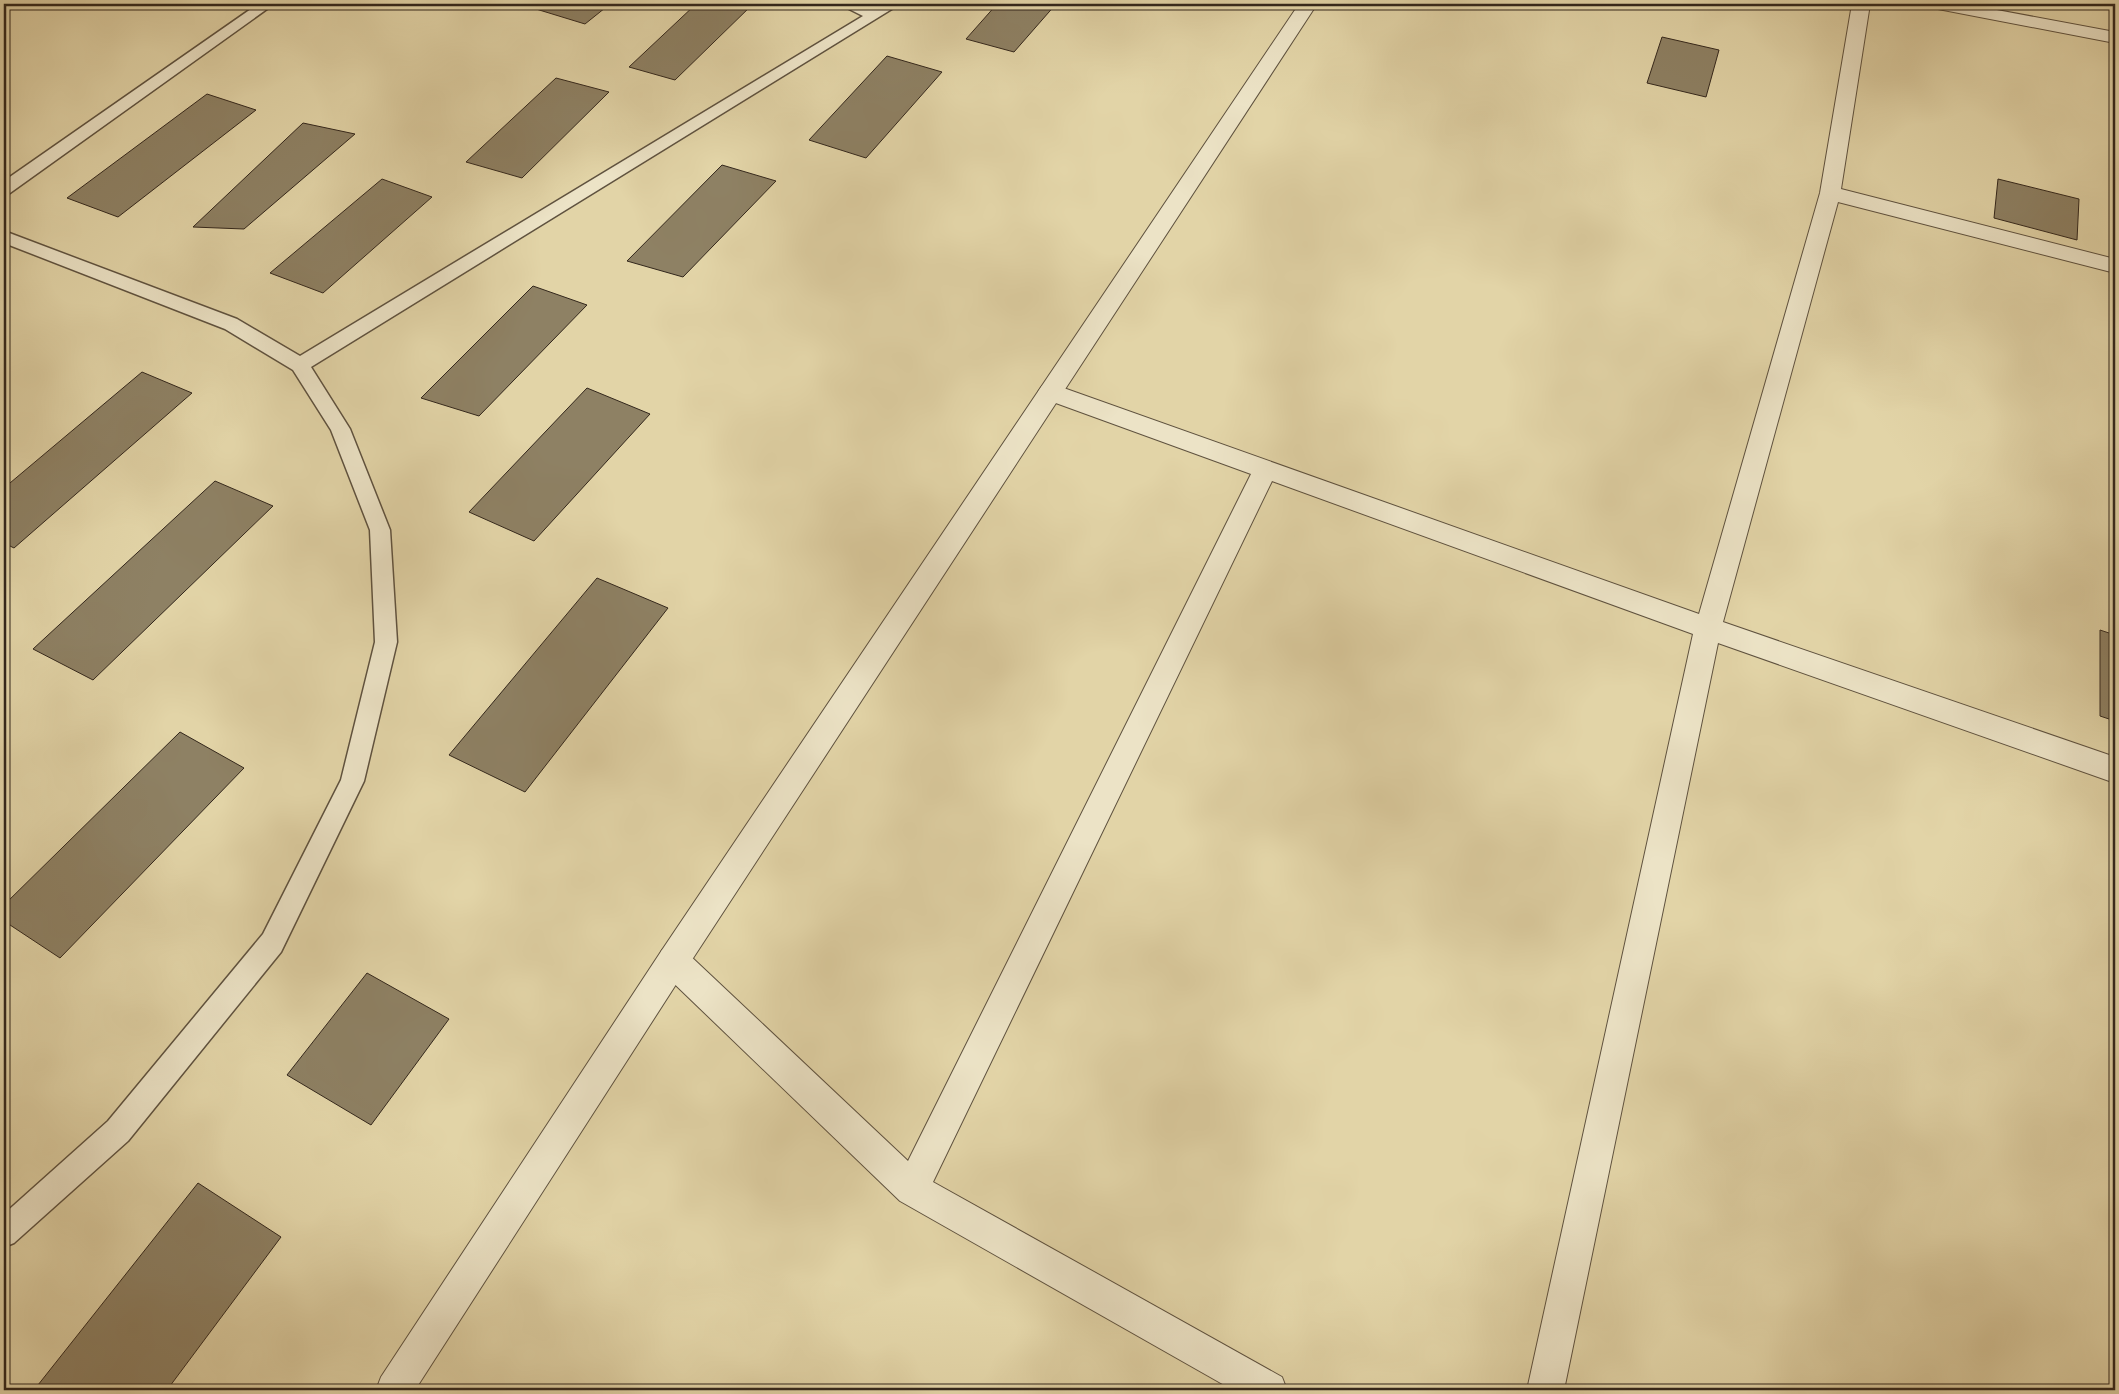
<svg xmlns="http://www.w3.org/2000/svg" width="2119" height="1394" font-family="'Libre Caslon Text',serif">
<rect width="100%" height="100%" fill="#e2d4a7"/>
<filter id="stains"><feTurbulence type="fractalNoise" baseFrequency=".004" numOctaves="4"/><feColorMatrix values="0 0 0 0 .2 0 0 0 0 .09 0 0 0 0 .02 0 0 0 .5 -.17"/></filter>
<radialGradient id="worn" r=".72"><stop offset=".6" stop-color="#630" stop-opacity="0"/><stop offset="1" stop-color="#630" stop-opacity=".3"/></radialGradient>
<path fill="#8e8164" stroke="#33271c" d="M 543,4 L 610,4 L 585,24 L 536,9 Z
M 696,4 L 753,4 L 675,80 L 629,67 Z
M 997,4 L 1056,4 L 1014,52 L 966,39 Z
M 1662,37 L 1719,50 L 1706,97 L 1647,83 Z
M 887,56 L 942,72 L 866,158 L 809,140 Z
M 556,78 L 609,92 L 522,178 L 466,162 Z
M 207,94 L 256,110 L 118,217 L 67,198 Z
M 303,123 L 355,134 L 244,229 L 193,227 Z
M 722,165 L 776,181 L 683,277 L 627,261 Z
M 382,179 L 432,197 L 323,293 L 270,273 Z
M 1998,179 L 2079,199 L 2077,240 L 1994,218 Z
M 533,286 L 587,305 L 479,416 L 421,398 Z
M 142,372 L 192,393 L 14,548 L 4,543 L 4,488 Z
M 587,388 L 650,414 L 534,541 L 469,512 Z
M 215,481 L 273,506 L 93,680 L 33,649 Z
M 597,578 L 668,608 L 525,792 L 449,755 Z
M 2100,630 L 2115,635 L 2115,721 L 2100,716 Z
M 180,732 L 244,768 L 60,958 L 4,921 L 4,905 Z
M 367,973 L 449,1019 L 371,1125 L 287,1075 Z
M 198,1183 L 281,1237 L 167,1390 L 34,1390 Z"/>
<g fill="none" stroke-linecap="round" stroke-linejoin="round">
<g stroke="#5f523f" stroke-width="3">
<path id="service" d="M 258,4 L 274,4 L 10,193 L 4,194 L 4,181 Z
M 843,4 L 861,4 L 874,9 L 883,4 L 900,4 L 311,367 L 350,429 L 390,530 L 397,642 L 364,781 L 281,952 L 128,1141 L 14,1243 L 4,1247 L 4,1214 L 108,1121 L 263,934 L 341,780 L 375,642 L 370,530 L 331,430 L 293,370 L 225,329 L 4,243 L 4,231 L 237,319 L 300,356 L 863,16 L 845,7 Z"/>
</g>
<g stroke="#5f523f" stroke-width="2">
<path id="minor" d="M 1852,4 L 1870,4 L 1841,189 L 2115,259 L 2115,273 L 1838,202 L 1723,622 L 2115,757 L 2115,783 L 1718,643 L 1564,1390 L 1527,1390 L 1693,634 L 1272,481 L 933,1182 L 1282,1377 L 1287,1390 L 1233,1390 L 900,1201 L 662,972 L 657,961 L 662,950 L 673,946 L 684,950 L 908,1161 L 1251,474 L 1042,398 L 1038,392 L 1042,386 L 1050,383 L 1058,386 L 1699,614 L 1820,193 Z
M 1929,4 L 1965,4 L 2115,32 L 2115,43 L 1938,9 L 1932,8 Z"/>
</g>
<g stroke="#5f523f" stroke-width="2">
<path id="tertiary" d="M 1299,4 L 1317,4 L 684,972 L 415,1390 L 376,1390 L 381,1377 L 662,950 Z"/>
</g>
<use href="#service" fill="#ece3c6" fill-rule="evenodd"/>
<use href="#minor" fill="#ece3c6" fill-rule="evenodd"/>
<use href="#tertiary" fill="#ece3c6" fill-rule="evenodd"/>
</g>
<rect width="2119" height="1394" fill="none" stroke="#e2d4a7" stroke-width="20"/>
<rect x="5" y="5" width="2109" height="1384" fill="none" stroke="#33271c" stroke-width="2.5"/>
<rect x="10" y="10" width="2099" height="1374" fill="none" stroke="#33271c"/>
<rect width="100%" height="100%" filter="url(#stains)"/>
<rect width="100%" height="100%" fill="url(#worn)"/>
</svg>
